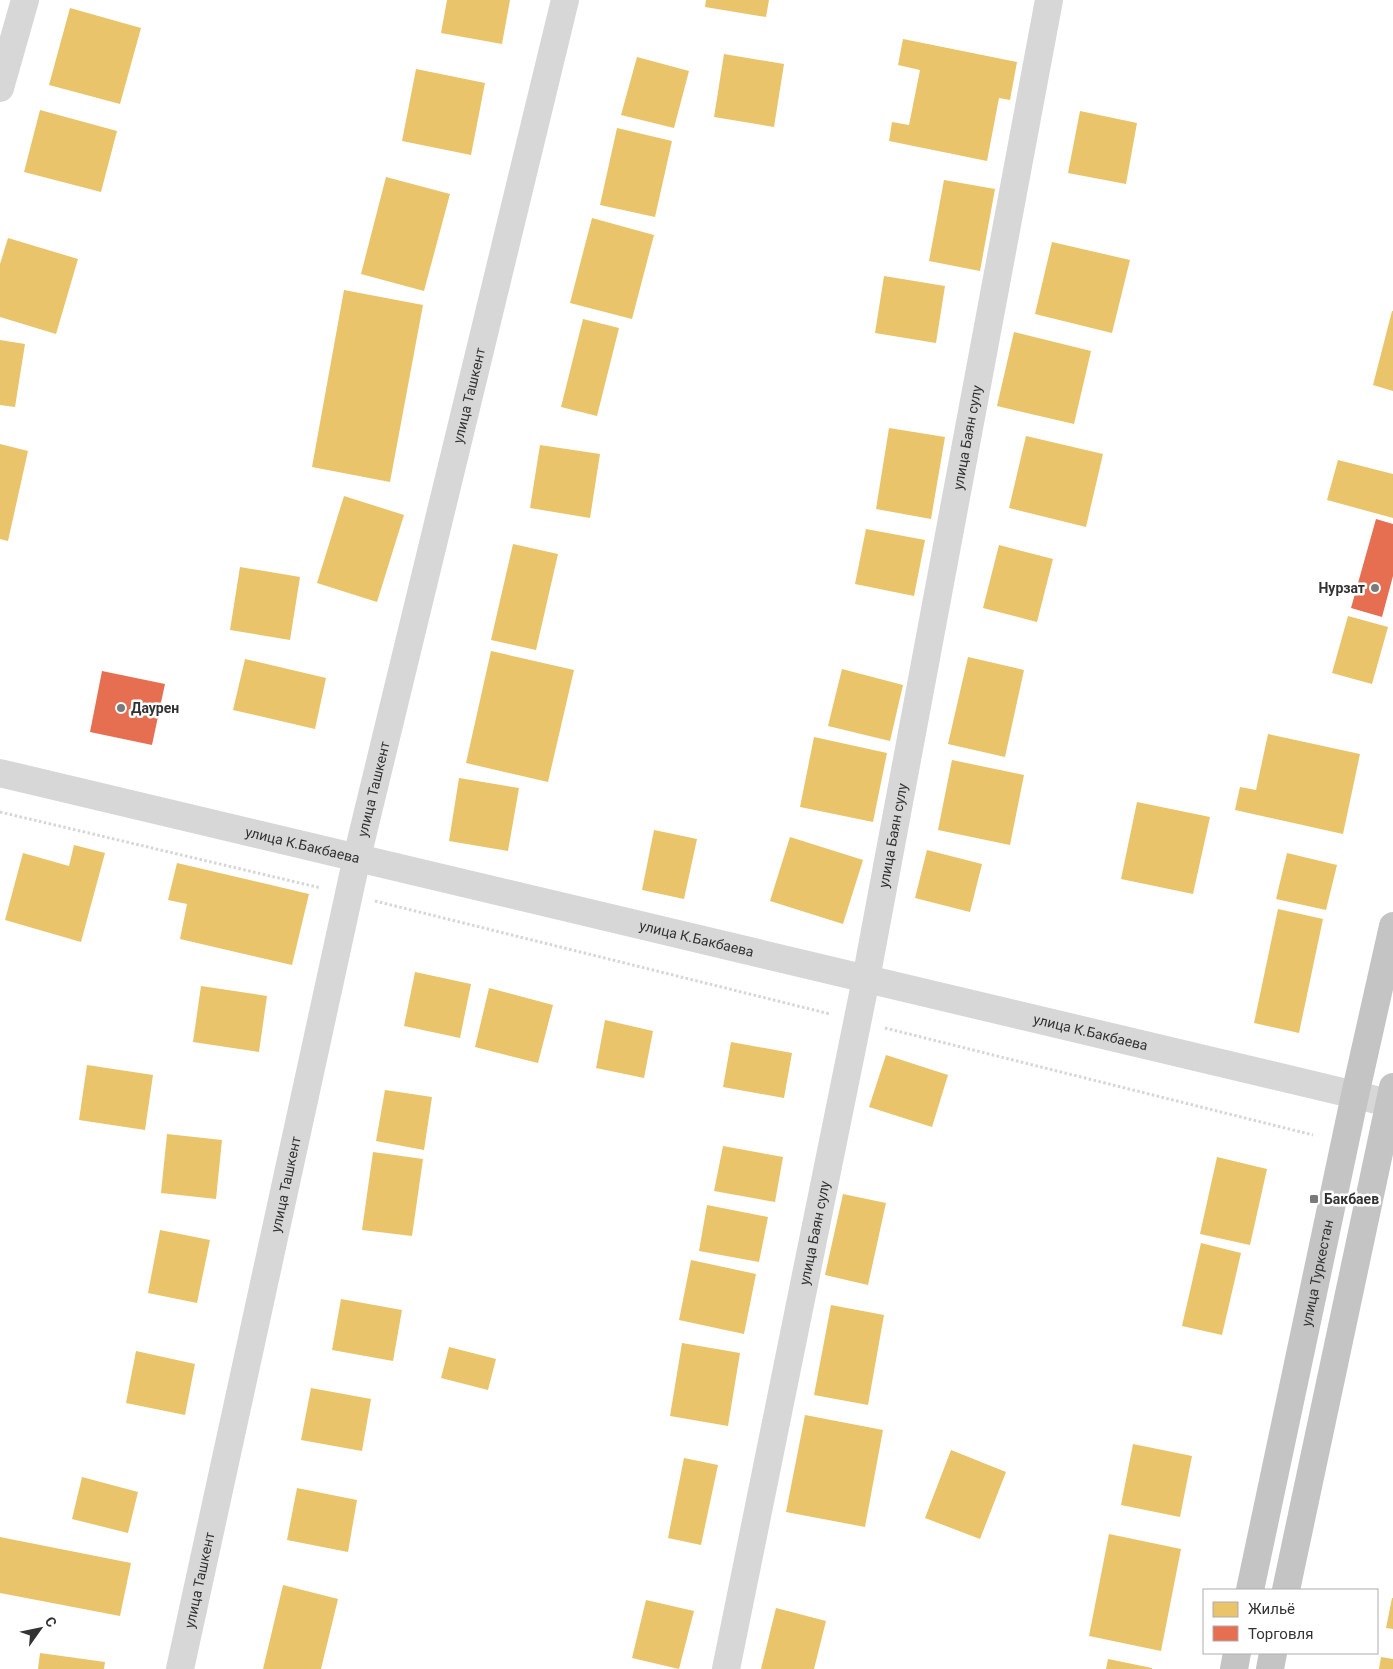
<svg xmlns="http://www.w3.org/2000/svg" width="1393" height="1669" font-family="Roboto,sans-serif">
<rect width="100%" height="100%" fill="#fff"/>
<path fill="#e9c46a" d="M 447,0 L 510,0 L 502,44 L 441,33 Z
M 706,0 L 769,0 L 766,17 L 705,7 Z
M 70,8 L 141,28 L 120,104 L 49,85 Z
M 903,39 L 1017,62 L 1010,100 L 999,98 L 987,161 L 889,141 L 892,122 L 909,125 L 920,70 L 898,65 Z
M 724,54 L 784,64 L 774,127 L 714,117 Z
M 637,57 L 689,71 L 674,128 L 621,115 Z
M 416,69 L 485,83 L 471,155 L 402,141 Z
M 40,110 L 117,131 L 101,192 L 24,172 Z
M 1080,111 L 1137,123 L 1126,184 L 1068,173 Z
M 617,128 L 672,141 L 655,217 L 600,205 Z
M 386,177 L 450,194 L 424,291 L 361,274 Z
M 944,180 L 995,189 L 980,271 L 929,261 Z
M 592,218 L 654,235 L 632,319 L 570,303 Z
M 8,238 L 78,259 L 56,334 L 0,317 L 0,264 Z
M 1052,242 L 1130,260 L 1112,333 L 1035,314 Z
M 884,276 L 945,286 L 936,343 L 875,333 Z
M 344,290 L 423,305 L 390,482 L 312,467 Z
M 1392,311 L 1393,311 L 1393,391 L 1373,385 Z
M 583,319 L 619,328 L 597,416 L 561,407 Z
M 1014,332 L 1091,351 L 1074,424 L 997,406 Z
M 0,340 L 25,344 L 15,407 L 0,405 Z
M 889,428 L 945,437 L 931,519 L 876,509 Z
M 1026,436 L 1103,454 L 1086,527 L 1009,508 Z
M 0,444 L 28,451 L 8,541 L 0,539 Z
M 540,445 L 600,454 L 590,518 L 530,508 Z
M 1338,460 L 1393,474 L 1393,518 L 1327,500 Z
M 344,496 L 404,515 L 377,602 L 317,583 Z
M 866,529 L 925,540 L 914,596 L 855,584 Z
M 513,544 L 558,554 L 536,650 L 491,640 Z
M 999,545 L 1053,559 L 1037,622 L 983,608 Z
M 240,567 L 300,577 L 290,640 L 230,630 Z
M 1348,616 L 1388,627 L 1372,684 L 1332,673 Z
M 491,651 L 574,670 L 548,782 L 466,763 Z
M 968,657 L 1024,670 L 1005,757 L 948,744 Z
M 245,659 L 326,678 L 315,729 L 233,710 Z
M 842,669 L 903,685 L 890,741 L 828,726 Z
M 1268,734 L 1360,754 L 1343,834 L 1235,810 L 1240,787 L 1256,790 Z
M 814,737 L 887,753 L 873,822 L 800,807 Z
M 952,760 L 1024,775 L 1010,845 L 938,830 Z
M 459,778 L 519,788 L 508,851 L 449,841 Z
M 1137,802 L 1210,817 L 1193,894 L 1121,879 Z
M 654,830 L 697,839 L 684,899 L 642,890 Z
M 790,837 L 863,860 L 843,924 L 770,901 Z
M 74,845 L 105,853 L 81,942 L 5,920 L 23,853 L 69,866 Z
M 927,850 L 982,864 L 970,912 L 915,898 Z
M 1287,853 L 1337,865 L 1326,910 L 1276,899 Z
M 177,863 L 309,894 L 292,965 L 180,939 L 187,904 L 168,900 Z
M 1278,909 L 1323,919 L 1299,1033 L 1254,1023 Z
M 415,972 L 471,984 L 460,1038 L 404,1026 Z
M 201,986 L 267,996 L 259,1052 L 193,1042 Z
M 489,988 L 553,1005 L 538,1063 L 475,1047 Z
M 605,1020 L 653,1031 L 644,1078 L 596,1068 Z
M 731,1042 L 792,1053 L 784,1098 L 723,1087 Z
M 886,1055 L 948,1075 L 932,1127 L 869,1107 Z
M 87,1065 L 153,1075 L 145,1130 L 79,1120 Z
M 385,1090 L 432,1097 L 424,1150 L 376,1141 Z
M 167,1134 L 222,1140 L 216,1199 L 161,1193 Z
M 723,1146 L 783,1157 L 775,1202 L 714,1191 Z
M 373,1152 L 423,1159 L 412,1236 L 362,1230 Z
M 1217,1157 L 1267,1169 L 1250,1245 L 1200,1234 Z
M 843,1194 L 886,1203 L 868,1285 L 825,1275 Z
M 707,1205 L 768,1217 L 759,1262 L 699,1251 Z
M 160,1230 L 210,1240 L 197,1303 L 148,1293 Z
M 1201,1243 L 1241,1253 L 1222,1335 L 1182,1326 Z
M 691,1260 L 756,1274 L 744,1334 L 679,1320 Z
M 341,1299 L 402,1310 L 393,1361 L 332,1350 Z
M 831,1305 L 884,1315 L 868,1405 L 814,1395 Z
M 682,1343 L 740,1353 L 728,1426 L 670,1416 Z
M 449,1347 L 496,1359 L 488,1390 L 441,1378 Z
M 136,1351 L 195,1364 L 185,1415 L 126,1403 Z
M 311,1388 L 371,1399 L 362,1451 L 301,1440 Z
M 805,1415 L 883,1430 L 865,1527 L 786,1512 Z
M 1133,1444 L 1192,1456 L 1180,1517 L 1121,1505 Z
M 951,1450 L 1006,1472 L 980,1539 L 925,1518 Z
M 684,1458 L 718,1465 L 701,1545 L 668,1538 Z
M 82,1477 L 138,1492 L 128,1533 L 72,1519 Z
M 297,1488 L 357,1500 L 348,1552 L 287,1540 Z
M 1109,1534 L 1181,1549 L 1161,1651 L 1089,1636 Z
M 0,1537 L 131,1563 L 120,1616 L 0,1593 Z
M 283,1585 L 338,1599 L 321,1669 L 263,1669 Z
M 1392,1598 L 1393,1598 L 1393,1629 L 1386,1628 Z
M 646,1600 L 694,1611 L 679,1669 L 632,1658 Z
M 776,1608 L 826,1621 L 814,1669 L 761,1669 Z
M 40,1653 L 105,1662 L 104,1669 L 38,1669 Z
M 1381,1657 L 1393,1659 L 1393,1669 L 1379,1669 Z
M 1108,1659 L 1152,1668 L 1152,1669 L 1106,1669 Z"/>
<path fill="#e76f51" d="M 1376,519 L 1393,524 L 1393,576 L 1382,617 L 1351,608 Z
M 102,671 L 165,684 L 152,745 L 90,732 Z"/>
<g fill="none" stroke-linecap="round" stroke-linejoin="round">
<path stroke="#d6d6d6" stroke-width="3" stroke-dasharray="2.5 2.5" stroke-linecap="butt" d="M 0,812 L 321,888
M 375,901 L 830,1014
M 885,1028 L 1313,1135"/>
<g stroke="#d7d7d7" stroke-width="28">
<path d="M 0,88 L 25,0"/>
<path id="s1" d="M 0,773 L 1389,1103 L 1393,1101"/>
<path id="s2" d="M 180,1669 L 357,857 L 565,0"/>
<path id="s3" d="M 726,1669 L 866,979 L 1049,0"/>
</g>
<g stroke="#c4c4c4" stroke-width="28">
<path id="s4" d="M 1250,1590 L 1355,1095 L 1393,926"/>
<path d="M 1286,1590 L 1393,1087"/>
<path d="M 1234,1669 L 1237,1653"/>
<path d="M 1270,1669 L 1273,1653"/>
</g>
</g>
<g fill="#7a7a7a" stroke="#fff" stroke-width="2">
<circle cx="1375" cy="588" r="5"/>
<circle cx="121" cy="708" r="5"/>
<rect x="1309" y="1194" width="10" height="10" rx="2.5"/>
</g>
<g text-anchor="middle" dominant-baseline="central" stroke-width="5" stroke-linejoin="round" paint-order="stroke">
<g font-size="14" fill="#333" stroke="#fff">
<text stroke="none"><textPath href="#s2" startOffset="1306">улица Ташкент</textPath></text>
<text stroke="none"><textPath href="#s3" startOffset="1255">улица Баян сулу</textPath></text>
<text stroke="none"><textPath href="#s2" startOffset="901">улица Ташкент</textPath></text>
<text stroke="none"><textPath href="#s3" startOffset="850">улица Баян сулу</textPath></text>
<text stroke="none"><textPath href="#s1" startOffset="311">улица К.Бакбаева</textPath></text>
<text stroke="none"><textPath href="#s1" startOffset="716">улица К.Бакбаева</textPath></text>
<text stroke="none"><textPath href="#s1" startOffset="1121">улица К.Бакбаева</textPath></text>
<text stroke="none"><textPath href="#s2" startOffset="496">улица Ташкент</textPath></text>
<text stroke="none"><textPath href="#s3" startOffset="445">улица Баян сулу</textPath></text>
<text stroke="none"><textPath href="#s4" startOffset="324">улица Туркестан</textPath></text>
<text stroke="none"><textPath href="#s2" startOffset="91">улица Ташкент</textPath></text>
</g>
<g font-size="14" font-weight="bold" fill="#333" stroke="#fff" text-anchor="start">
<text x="1365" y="588" text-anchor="end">Нурзат</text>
<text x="131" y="708">Даурен</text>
<text x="1324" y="1199">Бакбаев</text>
</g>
</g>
<rect x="1203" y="1589" width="175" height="65" fill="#ffffff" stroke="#adadad"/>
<rect x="1213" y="1602" width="25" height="15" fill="#e9c46a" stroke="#adadad"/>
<text x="1248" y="1614" font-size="15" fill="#333333">Жильё</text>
<rect x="1213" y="1626" width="25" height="15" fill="#e76f51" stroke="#adadad"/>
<text x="1248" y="1639" font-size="15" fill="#333333">Торговля</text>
<g transform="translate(40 1629) rotate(57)" stroke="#ffffff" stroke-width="4" paint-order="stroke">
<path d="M0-4L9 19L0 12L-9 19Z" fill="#333333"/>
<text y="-8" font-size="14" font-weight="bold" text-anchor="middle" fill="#333333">С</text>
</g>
</svg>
